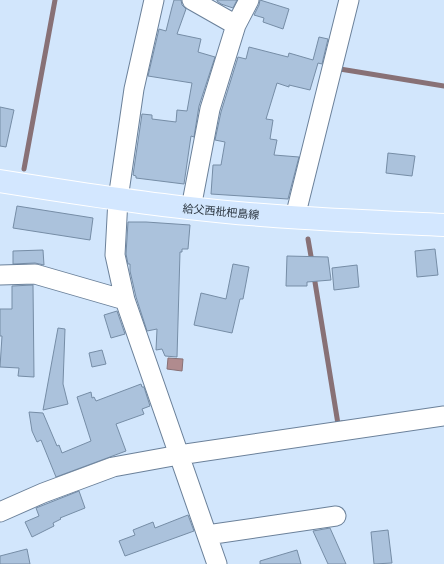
<svg xmlns="http://www.w3.org/2000/svg" width="444" height="564" font-family="'Exo 2','Noto Sans JP',sans-serif">
<rect width="100%" height="100%" fill="#d2e6fc"/>
<path fill="#b08b8e" stroke="#887176" d="M 168,358 L 183,359 L 182,371 L 167,369 Z"/>
<g fill="none" stroke-linecap="round" stroke-linejoin="round">
<path stroke="#887176" stroke-width="5" d="M 340,69 L 444,86
M 24,169 L 55,0
M 308,239 L 312,262
M 314,276 L 338,424 L 342,423"/>
</g>
<path fill="#abc2dc" stroke="#768da6" d="M 174,0 L 181,0 L 182,5 L 186,9 L 177,34 L 201,39 L 198,52 L 215,57 L 199,106 L 194,137 L 191,136 L 184,184 L 136,178 L 136,176 L 133,175 L 142,114 L 152,115 L 152,119 L 176,122 L 177,110 L 187,111 L 192,83 L 148,76 L 159,29 L 166,31 L 172,7 Z
M 217,0 L 237,0 L 233,8 L 221,4 L 217,1 Z
M 260,0 L 289,9 L 283,29 L 263,22 L 264,18 L 254,15 L 259,5 Z
M 319,37 L 328,39 L 322,64 L 318,63 L 310,90 L 289,85 L 289,87 L 277,83 L 266,119 L 273,120 L 270,139 L 277,140 L 274,155 L 299,157 L 288,199 L 211,194 L 213,165 L 221,165 L 225,142 L 215,140 L 221,112 L 238,57 L 246,59 L 249,47 L 288,57 L 289,53 L 313,60 Z
M 0,107 L 14,110 L 6,147 L 0,146 Z
M 388,153 L 415,156 L 412,176 L 386,173 Z
M 17,206 L 93,218 L 90,240 L 13,228 Z
M 128,222 L 146,222 L 190,225 L 188,249 L 182,249 L 182,252 L 180,252 L 177,357 L 165,356 L 162,349 L 156,350 L 157,329 L 147,331 L 136,297 L 130,271 L 130,264 L 128,264 L 126,254 Z
M 435,249 L 438,275 L 417,277 L 415,251 Z
M 43,250 L 44,265 L 35,263 L 13,264 L 13,251 Z
M 287,256 L 328,257 L 331,280 L 307,282 L 307,286 L 286,286 Z
M 233,264 L 249,267 L 243,299 L 240,299 L 232,333 L 194,325 L 201,293 L 226,299 Z
M 357,265 L 359,287 L 334,290 L 332,268 Z
M 33,285 L 34,377 L 18,376 L 19,368 L 0,367 L 2,336 L 0,336 L 0,309 L 12,309 L 12,286 Z
M 117,311 L 125,334 L 111,338 L 104,315 Z
M 58,328 L 65,329 L 63,384 L 68,404 L 43,410 Z
M 102,350 L 106,364 L 92,367 L 89,353 Z
M 141,384 L 142,387 L 144,387 L 150,406 L 142,409 L 144,414 L 116,424 L 126,451 L 56,477 L 41,440 L 37,442 L 32,431 L 29,412 L 43,413 L 57,446 L 59,445 L 62,453 L 91,441 L 77,397 L 91,392 L 92,398 L 94,397 L 96,401 Z
M 79,491 L 85,508 L 60,518 L 61,519 L 53,523 L 54,526 L 32,537 L 25,522 L 39,516 L 36,508 Z
M 188,515 L 194,531 L 125,556 L 119,541 L 135,535 L 133,530 L 153,522 L 155,528 Z
M 330,528 L 346,564 L 328,564 L 313,531 Z
M 388,530 L 392,563 L 374,564 L 371,532 Z
M 27,549 L 30,564 L 0,564 L 0,556 Z
M 297,550 L 301,564 L 260,564 L 260,561 Z"/>
<g fill="none" stroke-linecap="round" stroke-linejoin="round">
<g stroke="#6b819a" stroke-width="21">
<path id="minor" d="M 154,0 L 134,89 L 118,199 L 115,255 L 125,300 L 217,564
M 192,0 L 236,25
M 191,208 L 210,109 L 236,25 L 249,0
M 295,217 L 349,0
M 0,275 L 35,274 L 125,300
M 0,512 L 43,493 L 113,467 L 179,455 L 444,416
M 207,535 L 336,516"/>
</g>
<g stroke="#fff" stroke-width="24">
<path id="major" d="M 0,181 C 63,191 126,201 189,208 C 274,218 359,221 444,225"/>
</g>
<use href="#minor" stroke="#fff" stroke-width="19"/>
<use href="#major" stroke="#d3e7ff" stroke-width="22"/>
</g>
<g text-anchor="middle" dominant-baseline="central" stroke-width="3" stroke-linejoin="round" paint-order="stroke">
<g font-size="11" fill="#2a343f" stroke="#d2e6fc">
<text transform="translate(221 211) rotate(5)">給父西枇杷島線</text>
</g>
</g>
</svg>
